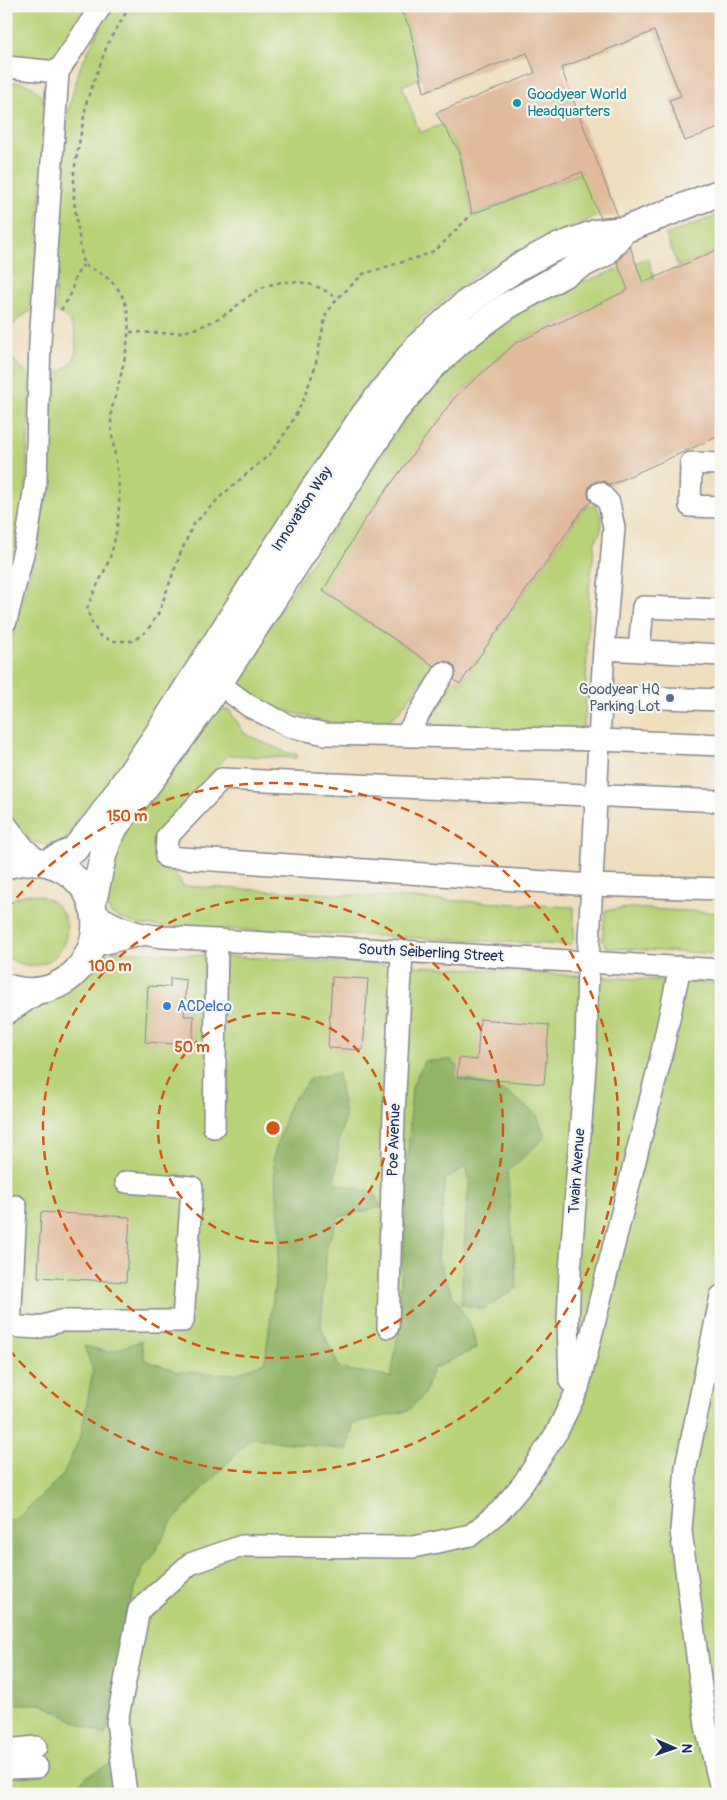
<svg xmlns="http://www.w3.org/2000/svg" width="727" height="1800" font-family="Pangolin,sans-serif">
<rect width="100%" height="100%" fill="#f6f6f2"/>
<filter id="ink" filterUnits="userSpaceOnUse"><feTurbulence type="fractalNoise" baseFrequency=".02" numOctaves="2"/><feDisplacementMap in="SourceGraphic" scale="10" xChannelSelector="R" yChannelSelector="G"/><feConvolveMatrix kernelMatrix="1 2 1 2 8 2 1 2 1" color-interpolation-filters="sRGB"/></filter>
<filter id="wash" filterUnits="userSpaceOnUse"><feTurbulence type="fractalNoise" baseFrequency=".0096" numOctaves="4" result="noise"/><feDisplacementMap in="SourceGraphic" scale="20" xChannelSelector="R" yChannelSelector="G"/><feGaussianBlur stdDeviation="1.12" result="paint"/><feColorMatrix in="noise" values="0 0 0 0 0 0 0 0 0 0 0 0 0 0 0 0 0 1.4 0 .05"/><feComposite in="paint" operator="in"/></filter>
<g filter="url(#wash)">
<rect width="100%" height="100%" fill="#efdebe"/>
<path fill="#b8d278" stroke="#6a806b" d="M 6,6 L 89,6 C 81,20 62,56 45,60 C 33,62 18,59 6,58 Z
M 110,6 L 398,6 L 410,28 L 421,78 L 402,86 L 420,133 L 443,124 L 459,151 L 472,214 L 583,172 L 601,214 L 482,270 L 421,319 L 91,821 L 54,848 L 27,839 L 7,818 L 6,814 L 6,659 L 37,546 L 45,500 L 49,387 C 53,372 61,374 70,364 C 79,354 77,333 70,322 C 67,317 60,314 55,311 L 57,213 L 61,148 L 68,111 L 80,68 Z
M 15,82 C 32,83 40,90 45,106 L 34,310 C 15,316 1,336 11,356 C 16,364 23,370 30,376 L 26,490 L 23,519 L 6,586 L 6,86 Z
M 721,214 L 721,248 L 678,267 L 666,235 Z
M 648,258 L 654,278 L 516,343 L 455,397 L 323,591 L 433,665 L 398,713 L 387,721 L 373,724 L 330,723 L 270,706 L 254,695 L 242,691 L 237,686 L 236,678 L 412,408 L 455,360 L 505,318 L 581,273 L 584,282 Z
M 591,505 L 596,507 L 602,517 L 601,530 L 595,542 L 589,588 L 585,718 L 583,727 L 575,732 L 435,727 L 432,723 L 430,717 L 454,680 L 460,684 L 584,508 Z
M 214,708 L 229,710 L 245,734 L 288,753 L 297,754 L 297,758 L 228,755 L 154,841 L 183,886 L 574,907 L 574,938 L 570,945 L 138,925 L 111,914 L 106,904 L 116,835 Z
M 27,894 C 85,897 74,970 27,965 C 19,964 12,961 6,955 L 6,904 L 15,898 Z
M 631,908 L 721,913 L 721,954 L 607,948 L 602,940 L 605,912 L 606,910 Z
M 116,951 L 455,968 L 721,984 L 721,1794 L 6,1794 L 6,1777 L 43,1775 L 36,1738 L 6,1742 L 6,1018 L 94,964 L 104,955 Z"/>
<path fill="#92b468" stroke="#567263" d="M 451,1060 L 473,1081 L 510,1094 L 537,1115 L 545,1137 L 507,1172 L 517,1288 L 483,1309 L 461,1304 L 465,1228 L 469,1185 L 467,1166 L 445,1179 L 438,1259 L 453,1297 L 471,1326 L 477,1348 L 433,1369 L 424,1394 L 408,1411 L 353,1423 L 348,1450 L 251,1438 L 172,1522 L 152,1557 L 143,1568 L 126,1613 L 117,1700 L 105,1735 L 76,1722 L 42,1704 L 6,1704 L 6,1520 L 17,1519 L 63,1475 L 81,1435 L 93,1370 L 84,1346 L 109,1352 L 141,1341 L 145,1360 L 178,1372 L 236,1374 L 265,1362 L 281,1234 L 273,1158 L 289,1105 L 311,1078 L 338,1073 L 345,1117 L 339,1139 L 335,1183 L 374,1192 L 381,1207 L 339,1217 L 327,1244 L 321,1328 L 340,1369 L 383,1375 L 391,1378 L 398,1334 L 412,1087 L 424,1061 Z
M 117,1761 L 111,1794 L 69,1794 C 80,1778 99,1769 117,1761 Z"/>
<g id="blocks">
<path fill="#e0ba9a" d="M 398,6 L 721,6 L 721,127 L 685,141 L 669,100 L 681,96 L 654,31 L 561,68 L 618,216 L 600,217 L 582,172 L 472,214 L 459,151 L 436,113 L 535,73 L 527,53 L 424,92 L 410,28 Z
M 630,246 L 643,283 L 721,248 L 721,435 L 610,485 L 603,481 L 597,481 L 591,484 L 588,489 L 588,495 L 591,502 L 584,508 L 460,684 L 454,680 L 456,673 L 455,667 L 451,663 L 444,661 L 438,662 L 434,666 L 323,591 L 363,522 L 455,397 L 516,343 L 628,290 L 617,262 Z
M 332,977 L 368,979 L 363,1050 L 328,1048 Z
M 170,978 L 186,980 L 184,1016 L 194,1016 L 192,1045 L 145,1042 L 148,986 L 170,987 Z
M 480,1019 L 549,1025 L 544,1084 L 457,1077 L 459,1058 L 477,1060 Z
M 41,1212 L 130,1217 L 126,1282 L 38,1277 Z"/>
</g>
</g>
<g filter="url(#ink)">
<use href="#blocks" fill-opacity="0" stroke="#85868e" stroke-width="1"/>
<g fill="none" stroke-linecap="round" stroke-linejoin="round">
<g stroke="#85868e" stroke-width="24">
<path id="minor" d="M 6,67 L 58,72
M 721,464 L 691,463 L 690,506 L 721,507
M 600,493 L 609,503 L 614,528 L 604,649
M 6,621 L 27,538 L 36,479 L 40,342 L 58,72 L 101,6
M 639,651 L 643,607 L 721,610
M 721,655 L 604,649 L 599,740 L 721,745
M 218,683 L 249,706 L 289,726 L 325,734 L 599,740 L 588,962 L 586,1053 L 570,1272 L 568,1322 L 570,1381
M 602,696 L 721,700
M 406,735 L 444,673
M 721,801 L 222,779 L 167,837 L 166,857 L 592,885 L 721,889
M 6,825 L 24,848 L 39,862
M 94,913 C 119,928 134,934 164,937 L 721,970
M 92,946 L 141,935
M 6,1014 L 42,990
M 214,1127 L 217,940
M 721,1296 L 686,1467 L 681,1531 L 706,1726 L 721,1789
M 6,1326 L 37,1328 L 60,1321 L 183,1321 L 192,1187 L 126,1182
M 10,1327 L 16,1206
M 388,1327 L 394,1114 L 402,952
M 6,1750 L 36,1747
M 6,1768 L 37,1767
M 126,1794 L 117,1722 L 139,1610 L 190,1564 L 242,1546 L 413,1547 L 471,1535 L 501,1510 L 522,1485 L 557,1432 L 578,1388 L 660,1061 L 680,967"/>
</g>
<g stroke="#85868e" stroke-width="29">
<path id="major" d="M 46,863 L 74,850 L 99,819 L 157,735 L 314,488 L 364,415 L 417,347 L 464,305 L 490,286 L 518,267 L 552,249 L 596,233 L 624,230 L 721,192
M 6,866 C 24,859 45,860 62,869 C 131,909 83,1013 6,987
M 92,907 L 103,856 L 108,841 L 115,827 L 166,760 L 207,702 L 394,412 L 431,368 L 459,342 L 485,322 L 507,306 L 575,268 L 605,253 L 624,230"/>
</g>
<path stroke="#85868e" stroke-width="2.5" stroke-dasharray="4 4" stroke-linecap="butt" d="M 130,6 L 108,43 L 87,100 L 83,122 L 74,171 L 74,200 L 83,265 C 144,287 130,337 118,387 C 116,396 111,407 111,417 C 111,441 118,465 119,489 C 120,510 117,536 110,557 C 104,575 93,591 87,609 L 92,623 L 100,636 L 113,641 L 133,641 L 147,631 L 159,612 L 181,552 L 193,525 L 221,496 L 270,454 L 288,429 L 303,401 L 315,367 L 326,314 L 337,299 L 363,274 L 422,256 L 436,250 L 472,214
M 61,310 L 71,294 L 75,277 L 83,265
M 130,332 C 151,332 173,336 194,329 C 209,324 222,317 234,308 C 243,301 252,293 262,288 C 287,276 318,282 337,299"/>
<use href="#minor" stroke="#fff" stroke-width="21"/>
<use href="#major" stroke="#fff" stroke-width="26"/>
</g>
</g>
<g fill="none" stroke="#d45514" stroke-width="2.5" stroke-dasharray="9 6">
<circle cx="273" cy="1128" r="115"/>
<circle cx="273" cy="1128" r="230"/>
<path d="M7 909A345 345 0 1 1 7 1347"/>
</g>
<circle fill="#0f9aa8" stroke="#f6f6f2" stroke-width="2" cx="517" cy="103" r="5"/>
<circle fill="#5c6f8a" stroke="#f6f6f2" stroke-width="2" cx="670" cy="698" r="5"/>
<circle fill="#3f7fe0" stroke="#f6f6f2" stroke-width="2" cx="167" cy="1006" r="5"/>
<g text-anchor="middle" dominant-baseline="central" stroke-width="4.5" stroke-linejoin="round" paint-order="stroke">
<g font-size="15" fill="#0d838f" stroke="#f6f6f2" text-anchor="start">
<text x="527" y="94">Goodyear World<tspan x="527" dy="17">Headquarters</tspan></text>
</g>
<g font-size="15" fill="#1b2f5e" stroke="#f6f6f2">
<text transform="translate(302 509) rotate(-57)">Innovation Way</text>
<text transform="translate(431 953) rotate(3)">South Seiberling Street</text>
<text transform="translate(394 1140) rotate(-88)">Poe Avenue</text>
<text transform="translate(577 1171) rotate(-86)">Twain Avenue</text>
</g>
<g font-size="15" fill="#4e5e75" stroke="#f6f6f2" text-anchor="end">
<text x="660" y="689">Goodyear HQ<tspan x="660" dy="17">Parking Lot</tspan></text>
</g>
<g font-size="15" fill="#366cbe" stroke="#f6f6f2" text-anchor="start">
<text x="177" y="1006">ACDelco</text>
</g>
</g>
<circle cx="273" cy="1128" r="8" fill="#d45514" stroke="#f6f6f2" stroke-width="2.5"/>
<g font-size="15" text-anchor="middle" font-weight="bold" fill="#d45514" stroke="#f6f6f2" stroke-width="4.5" stroke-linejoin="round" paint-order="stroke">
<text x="127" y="821">150 m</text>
<text x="110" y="971">100 m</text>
<text x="192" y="1052">50 m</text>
</g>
<rect width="727" height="1800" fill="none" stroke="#f6f6f2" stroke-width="25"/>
<g transform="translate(674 1748) rotate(92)" stroke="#f6f6f2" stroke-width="4" paint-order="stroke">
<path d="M0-4L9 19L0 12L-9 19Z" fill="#1b2f5e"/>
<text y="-8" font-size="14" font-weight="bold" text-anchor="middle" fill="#1b2f5e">N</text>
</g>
</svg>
